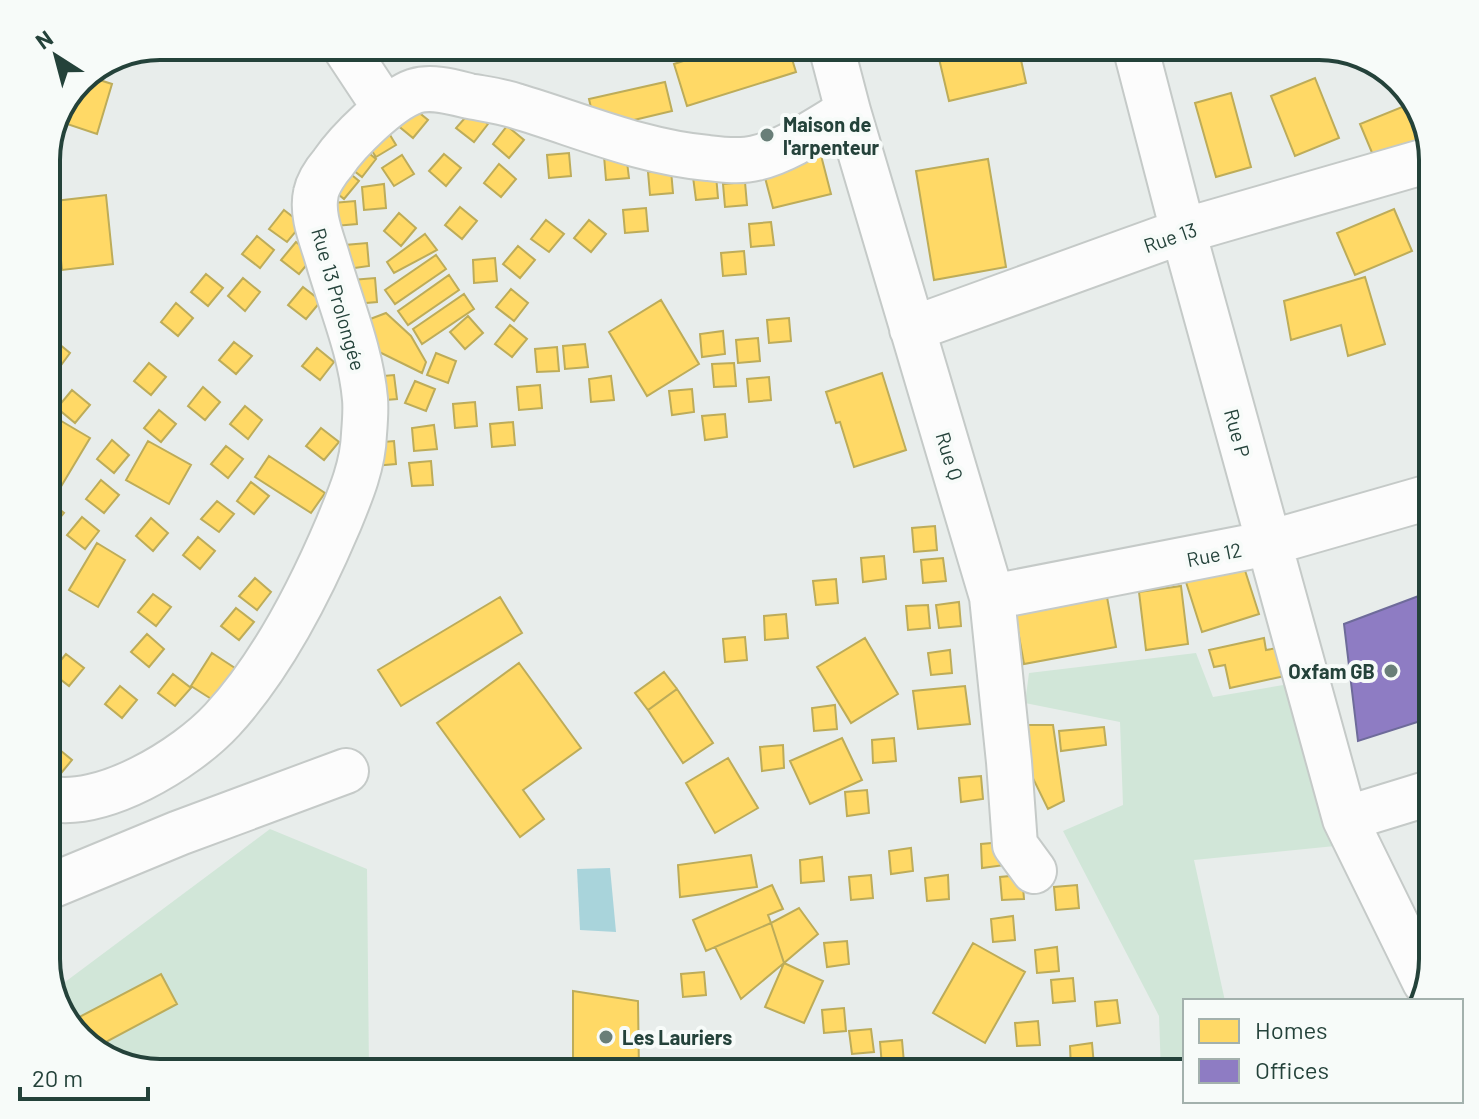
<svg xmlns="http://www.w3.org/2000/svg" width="1479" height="1119" font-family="Barlow,sans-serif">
<rect width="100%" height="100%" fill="#e8edeb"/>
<path fill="#d1e6d8" d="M 1196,653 L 1213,697 L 1295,683 L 1345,845 L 1194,860 L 1225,1001 L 1185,1001 L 1185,1073 L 1161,1073 L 1159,1016 L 1063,831 L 1123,805 L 1120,722 L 1025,703 L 1029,673 Z
M 270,829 L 367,869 L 369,1073 L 159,1073 L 90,1049 L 58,1010 L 53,991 Z"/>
<path fill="#a9d4db" d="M 610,868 L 616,932 L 580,930 L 577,869 Z"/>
<path fill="#ffd966" stroke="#bdac59" stroke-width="2" d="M 730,46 L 788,46 L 796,72 L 687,106 L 674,64 Z
M 936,46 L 1018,46 L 1026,83 L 949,101 Z
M 84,75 L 112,84 L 97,134 L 61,122 Z
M 1315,78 L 1339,138 L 1295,156 L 1271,96 Z
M 665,82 L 672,111 L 596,129 L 589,99 Z
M 1231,93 L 1251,167 L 1216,177 L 1195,103 Z
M 1407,105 L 1425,148 L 1378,167 L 1360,124 Z
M 411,106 L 428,120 L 413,138 L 396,124 Z
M 472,110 L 488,124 L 474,142 L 456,128 Z
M 384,125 L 396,145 L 376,157 L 364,139 Z
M 507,126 L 524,140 L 509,158 L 493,144 Z
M 816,136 L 831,194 L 773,208 L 758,151 Z
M 359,145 L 376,159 L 362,177 L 344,163 Z
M 569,153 L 571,176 L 549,178 L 547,155 Z
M 444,154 L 461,168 L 446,186 L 429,171 Z
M 626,154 L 629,178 L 606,180 L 604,156 Z
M 402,155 L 414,174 L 394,186 L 382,168 Z
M 988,159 L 1006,267 L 934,280 L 916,171 Z
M 499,164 L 516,179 L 501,197 L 484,183 Z
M 342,167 L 359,181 L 344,199 L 327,185 Z
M 671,170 L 673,193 L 650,195 L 648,172 Z
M 716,175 L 718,198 L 696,200 L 693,177 Z
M 745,182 L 747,205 L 725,207 L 723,184 Z
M 384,184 L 386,208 L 364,210 L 362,187 Z
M 106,195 L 113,264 L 62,270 L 55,201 Z
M 355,201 L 357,224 L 335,226 L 333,203 Z
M 460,207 L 477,221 L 462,239 L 445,225 Z
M 646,208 L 648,231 L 625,233 L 623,210 Z
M 1394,209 L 1412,251 L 1355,275 L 1337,233 Z
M 284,210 L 302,224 L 287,242 L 269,229 Z
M 399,213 L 416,228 L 401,246 L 384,231 Z
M 546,220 L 564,234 L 549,252 L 531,239 Z
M 589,220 L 606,234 L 591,252 L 574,238 Z
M 771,222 L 774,245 L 751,247 L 749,224 Z
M 425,234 L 437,250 L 394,273 L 387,262 Z
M 257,236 L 274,250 L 260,268 L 242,254 Z
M 296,242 L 314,256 L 299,274 L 281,260 Z
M 367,243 L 369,266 L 347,269 L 345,245 Z
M 518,246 L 535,260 L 520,278 L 503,264 Z
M 744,251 L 746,274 L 723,276 L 721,253 Z
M 436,255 L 446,269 L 395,304 L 385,290 Z
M 495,258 L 497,281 L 474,283 L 473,260 Z
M 206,274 L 223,288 L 208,306 L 191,292 Z
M 449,275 L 459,290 L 408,325 L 398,311 Z
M 1365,277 L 1385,344 L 1348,356 L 1341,325 L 1291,340 L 1284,301 Z
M 243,278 L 260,292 L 245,311 L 228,296 Z
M 375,278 L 377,302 L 355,304 L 352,280 Z
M 303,287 L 321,301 L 306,319 L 288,305 Z
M 511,289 L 528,303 L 514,321 L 496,307 Z
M 464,294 L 474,309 L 422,344 L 413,329 Z
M 661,300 L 699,364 L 647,396 L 609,332 Z
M 176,303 L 193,318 L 178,336 L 161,322 Z
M 386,313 L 411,336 L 426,362 L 422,373 L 371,348 L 357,324 Z
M 468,316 L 483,333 L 465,349 L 450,332 Z
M 789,318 L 791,341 L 769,343 L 767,320 Z
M 510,325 L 527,339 L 512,357 L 495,344 Z
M 723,331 L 725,354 L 702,357 L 700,334 Z
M 758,338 L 760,361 L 738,363 L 736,340 Z
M 53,339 L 70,353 L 56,372 L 46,364 L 46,348 Z
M 234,342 L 252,356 L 236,374 L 219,360 Z
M 585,344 L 588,367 L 565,369 L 563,346 Z
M 557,347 L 559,371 L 537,372 L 535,349 Z
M 317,348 L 334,362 L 320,380 L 302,366 Z
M 436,353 L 456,361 L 448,383 L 427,375 Z
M 149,363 L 166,377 L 151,395 L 134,381 Z
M 734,363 L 736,386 L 714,387 L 712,364 Z
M 882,373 L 906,450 L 854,467 L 840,422 L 836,423 L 826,392 Z
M 394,375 L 397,399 L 374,401 L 372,377 Z
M 611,376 L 614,400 L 591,402 L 589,379 Z
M 769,377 L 771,400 L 749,402 L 747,379 Z
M 415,381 L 435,389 L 426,411 L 405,403 Z
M 540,385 L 542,408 L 519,410 L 517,387 Z
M 203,387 L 220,402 L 205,420 L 188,406 Z
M 692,389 L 694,412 L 672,415 L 669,391 Z
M 72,390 L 90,405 L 75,423 L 57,408 Z
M 475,402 L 477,426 L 455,428 L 453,404 Z
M 245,406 L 262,420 L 248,439 L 230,424 Z
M 159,410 L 176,424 L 161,442 L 144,428 Z
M 46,412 L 90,438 L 56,495 L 46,489 Z
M 725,414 L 727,437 L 705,440 L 702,416 Z
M 513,422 L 515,445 L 492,447 L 490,424 Z
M 434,425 L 437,449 L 414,451 L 412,428 Z
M 321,428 L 339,442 L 324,460 L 306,446 Z
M 112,440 L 129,455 L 114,473 L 97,459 Z
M 148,441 L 191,465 L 169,504 L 126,480 Z
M 394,441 L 396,464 L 374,466 L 372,443 Z
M 226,446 L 243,459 L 228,478 L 211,464 Z
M 269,456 L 325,493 L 311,513 L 255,477 Z
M 431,461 L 433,485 L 412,486 L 409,463 Z
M 101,480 L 119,495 L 104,513 L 86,499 Z
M 251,482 L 269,496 L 254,514 L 237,501 Z
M 47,499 L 64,513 L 49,531 L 46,529 Z
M 217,501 L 234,514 L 219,532 L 201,519 Z
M 82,517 L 99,531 L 85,549 L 67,535 Z
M 151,518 L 168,533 L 153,551 L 136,536 Z
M 935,526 L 937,550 L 914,552 L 912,528 Z
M 198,537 L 215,551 L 200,569 L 183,555 Z
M 97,543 L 125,560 L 98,607 L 69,590 Z
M 884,556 L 886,579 L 863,582 L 861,558 Z
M 943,558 L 946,581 L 923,583 L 921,560 Z
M 1241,558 L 1259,614 L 1202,632 L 1184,576 Z
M 255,578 L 271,592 L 257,610 L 239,596 Z
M 836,579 L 838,603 L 816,605 L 813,581 Z
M 1181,586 L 1188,644 L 1146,650 L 1139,592 Z
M 153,594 L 171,607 L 156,626 L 138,612 Z
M 500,597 L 522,633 L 401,706 L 378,670 Z
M 1107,597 L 1116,647 L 1024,664 L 1015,614 Z
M 959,602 L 961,626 L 939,628 L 936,605 Z
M 928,605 L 930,628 L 908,630 L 906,606 Z
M 236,608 L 254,622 L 239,640 L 221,626 Z
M 786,614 L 788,638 L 765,640 L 764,616 Z
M 147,634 L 164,649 L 149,667 L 131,652 Z
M 745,637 L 747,660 L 725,662 L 723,639 Z
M 865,638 L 898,694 L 851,723 L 817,667 Z
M 1264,638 L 1266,650 L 1288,646 L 1294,674 L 1230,688 L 1225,665 L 1214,667 L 1209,650 Z
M 950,650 L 952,673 L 931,675 L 928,653 Z
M 212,653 L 238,670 L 216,702 L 191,686 Z
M 66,654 L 84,668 L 69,686 L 51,672 Z
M 519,663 L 581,748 L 523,790 L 544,819 L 520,837 L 437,723 Z
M 664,672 L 677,689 L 648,710 L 635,693 Z
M 173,674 L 191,688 L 175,706 L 158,693 Z
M 120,686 L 137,700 L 122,718 L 105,704 Z
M 965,686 L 970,724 L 918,729 L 913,691 Z
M 677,689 L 713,743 L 683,763 L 648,710 Z
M 835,705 L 837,729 L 814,731 L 812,708 Z
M 1024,725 L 1053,725 L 1064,801 L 1048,809 L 1024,760 Z
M 1104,727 L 1106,745 L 1061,751 L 1059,731 Z
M 842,738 L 862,780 L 810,804 L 790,761 Z
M 894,738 L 896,761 L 873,763 L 872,740 Z
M 783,745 L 784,768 L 762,771 L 760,747 Z
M 55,746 L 72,760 L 57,778 L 46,769 L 46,756 Z
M 728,758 L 758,808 L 715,833 L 686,783 Z
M 981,776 L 983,799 L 961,802 L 959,778 Z
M 867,790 L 869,813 L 847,816 L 845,792 Z
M 1003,842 L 1005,865 L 982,868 L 981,844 Z
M 911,848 L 913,871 L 891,874 L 889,851 Z
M 751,855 L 757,887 L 680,897 L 678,865 Z
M 822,857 L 824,881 L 801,883 L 800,860 Z
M 871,875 L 873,898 L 851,900 L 849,877 Z
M 948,875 L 949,899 L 927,901 L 925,878 Z
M 1022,875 L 1024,899 L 1002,900 L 1000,877 Z
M 772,885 L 783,909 L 768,915 L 771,923 L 706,951 L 693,920 Z
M 1077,885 L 1079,908 L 1056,910 L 1054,887 Z
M 799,908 L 818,934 L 784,963 L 771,923 Z
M 1013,916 L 1015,940 L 993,942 L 991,919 Z
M 771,923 L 784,963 L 741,999 L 715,947 Z
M 847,941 L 849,964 L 827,967 L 824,943 Z
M 973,943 L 1025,972 L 985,1043 L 933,1013 Z
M 1057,947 L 1059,971 L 1037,973 L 1035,950 Z
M 784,963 L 823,981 L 804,1023 L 765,1007 Z
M 704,972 L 706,995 L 683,997 L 681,974 Z
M 161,974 L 177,1004 L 91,1050 L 68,1023 Z
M 1073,978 L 1075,1001 L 1053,1003 L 1051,980 Z
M 573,991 L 638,1001 L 639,1073 L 573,1073 Z
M 1117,1000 L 1120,1023 L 1097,1026 L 1095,1002 Z
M 844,1008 L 846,1031 L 824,1033 L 822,1010 Z
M 1038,1021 L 1040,1045 L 1017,1046 L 1015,1023 Z
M 871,1029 L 874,1052 L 852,1054 L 849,1031 Z
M 902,1040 L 904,1063 L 882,1066 L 880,1042 Z
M 1092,1043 L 1094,1066 L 1071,1069 L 1070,1046 Z
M 930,1058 L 931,1073 L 908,1073 L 907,1060 Z"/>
<path fill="#8e7cc3" stroke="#6e6b9a" stroke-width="2" d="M 1432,591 L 1433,717 L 1358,741 L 1344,624 Z"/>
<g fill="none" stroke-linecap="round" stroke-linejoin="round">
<g stroke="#c5cac8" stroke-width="48">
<path id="minor" d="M 344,46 L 385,108
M 831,46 L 848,111 L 992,597 L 1009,762 L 1015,845 L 1034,871
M 1135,46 L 1183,231 L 1345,819 L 1425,982
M 912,329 L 1183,231 L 1433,159
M 992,597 L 1269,543 L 1433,496
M 46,798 C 101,811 186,759 222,720 C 271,667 310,591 338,525 C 350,496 363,466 364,434 C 365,422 366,410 365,399 C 361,352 341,305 328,260 C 322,239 311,215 316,193 C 318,183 327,170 333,163 C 348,141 389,100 415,91 C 432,86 453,92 469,96 C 485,99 501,101 516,106 C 580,125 641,152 708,158 C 724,160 741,162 756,158 C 787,151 821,127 848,111
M 1345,819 L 1433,792
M 46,888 L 179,833 L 346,771"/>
</g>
<use href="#minor" stroke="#fcfcfc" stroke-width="44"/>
</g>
<g fill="#697e78" stroke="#f7fbf9" stroke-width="3">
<circle cx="767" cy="135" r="8"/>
<circle cx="1391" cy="671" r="8"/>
<circle cx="606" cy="1037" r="8"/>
</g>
<g text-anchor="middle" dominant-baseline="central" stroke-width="8" stroke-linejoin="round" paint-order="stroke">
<g font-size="20" font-weight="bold" fill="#24423a" stroke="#f7fbf9" text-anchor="start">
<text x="783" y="124">Maison de<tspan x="783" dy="23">l'arpenteur</tspan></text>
<text x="1375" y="671" text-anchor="end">Oxfam GB</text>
<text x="622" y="1037">Les Lauriers</text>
</g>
<g font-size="20" fill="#24423a" stroke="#f7fbf9">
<text transform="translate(1170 237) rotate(-19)">Rue 13</text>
<text transform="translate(339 299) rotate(74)">Rue 13 Prolongée</text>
<text transform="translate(1238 433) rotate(75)">Rue P</text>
<text transform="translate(950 456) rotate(73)">Rue Q</text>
<text transform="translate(1214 554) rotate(-11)">Rue 12</text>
</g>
</g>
<path d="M0 0H1479V1119H0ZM160 60H1319A100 100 0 0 1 1419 160V959A100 100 0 0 1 1319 1059H160A100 100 0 0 1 60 959V160A100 100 0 0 1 160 60Z" fill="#f7fbf9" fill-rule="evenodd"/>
<path fill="none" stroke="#24423a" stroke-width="4" d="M160 60H1319A100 100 0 0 1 1419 160V959A100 100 0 0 1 1319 1059H160A100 100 0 0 1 60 959V160A100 100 0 0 1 160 60Z"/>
<rect x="1183" y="999" width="280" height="104" fill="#f7fbf9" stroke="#a3b1ad" stroke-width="2"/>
<rect x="1199" y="1019" width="40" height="24" fill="#ffd966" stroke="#a3b1ad" stroke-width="2"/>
<text x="1255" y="1039" font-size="24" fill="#24423a">Homes</text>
<rect x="1199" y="1059" width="40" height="24" fill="#8e7cc3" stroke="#a3b1ad" stroke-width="2"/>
<text x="1255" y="1079" font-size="24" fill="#24423a">Offices</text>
<g transform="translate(56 56) rotate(324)" stroke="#f7fbf9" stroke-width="6" paint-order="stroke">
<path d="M0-6L14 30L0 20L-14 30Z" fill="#24423a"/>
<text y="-12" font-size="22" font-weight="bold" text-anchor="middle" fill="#24423a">N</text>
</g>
<path d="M20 1087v12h128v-12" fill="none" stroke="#24423a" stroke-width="4"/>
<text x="32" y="1087" font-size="24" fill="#24423a" stroke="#f7fbf9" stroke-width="6" paint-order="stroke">20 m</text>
</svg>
